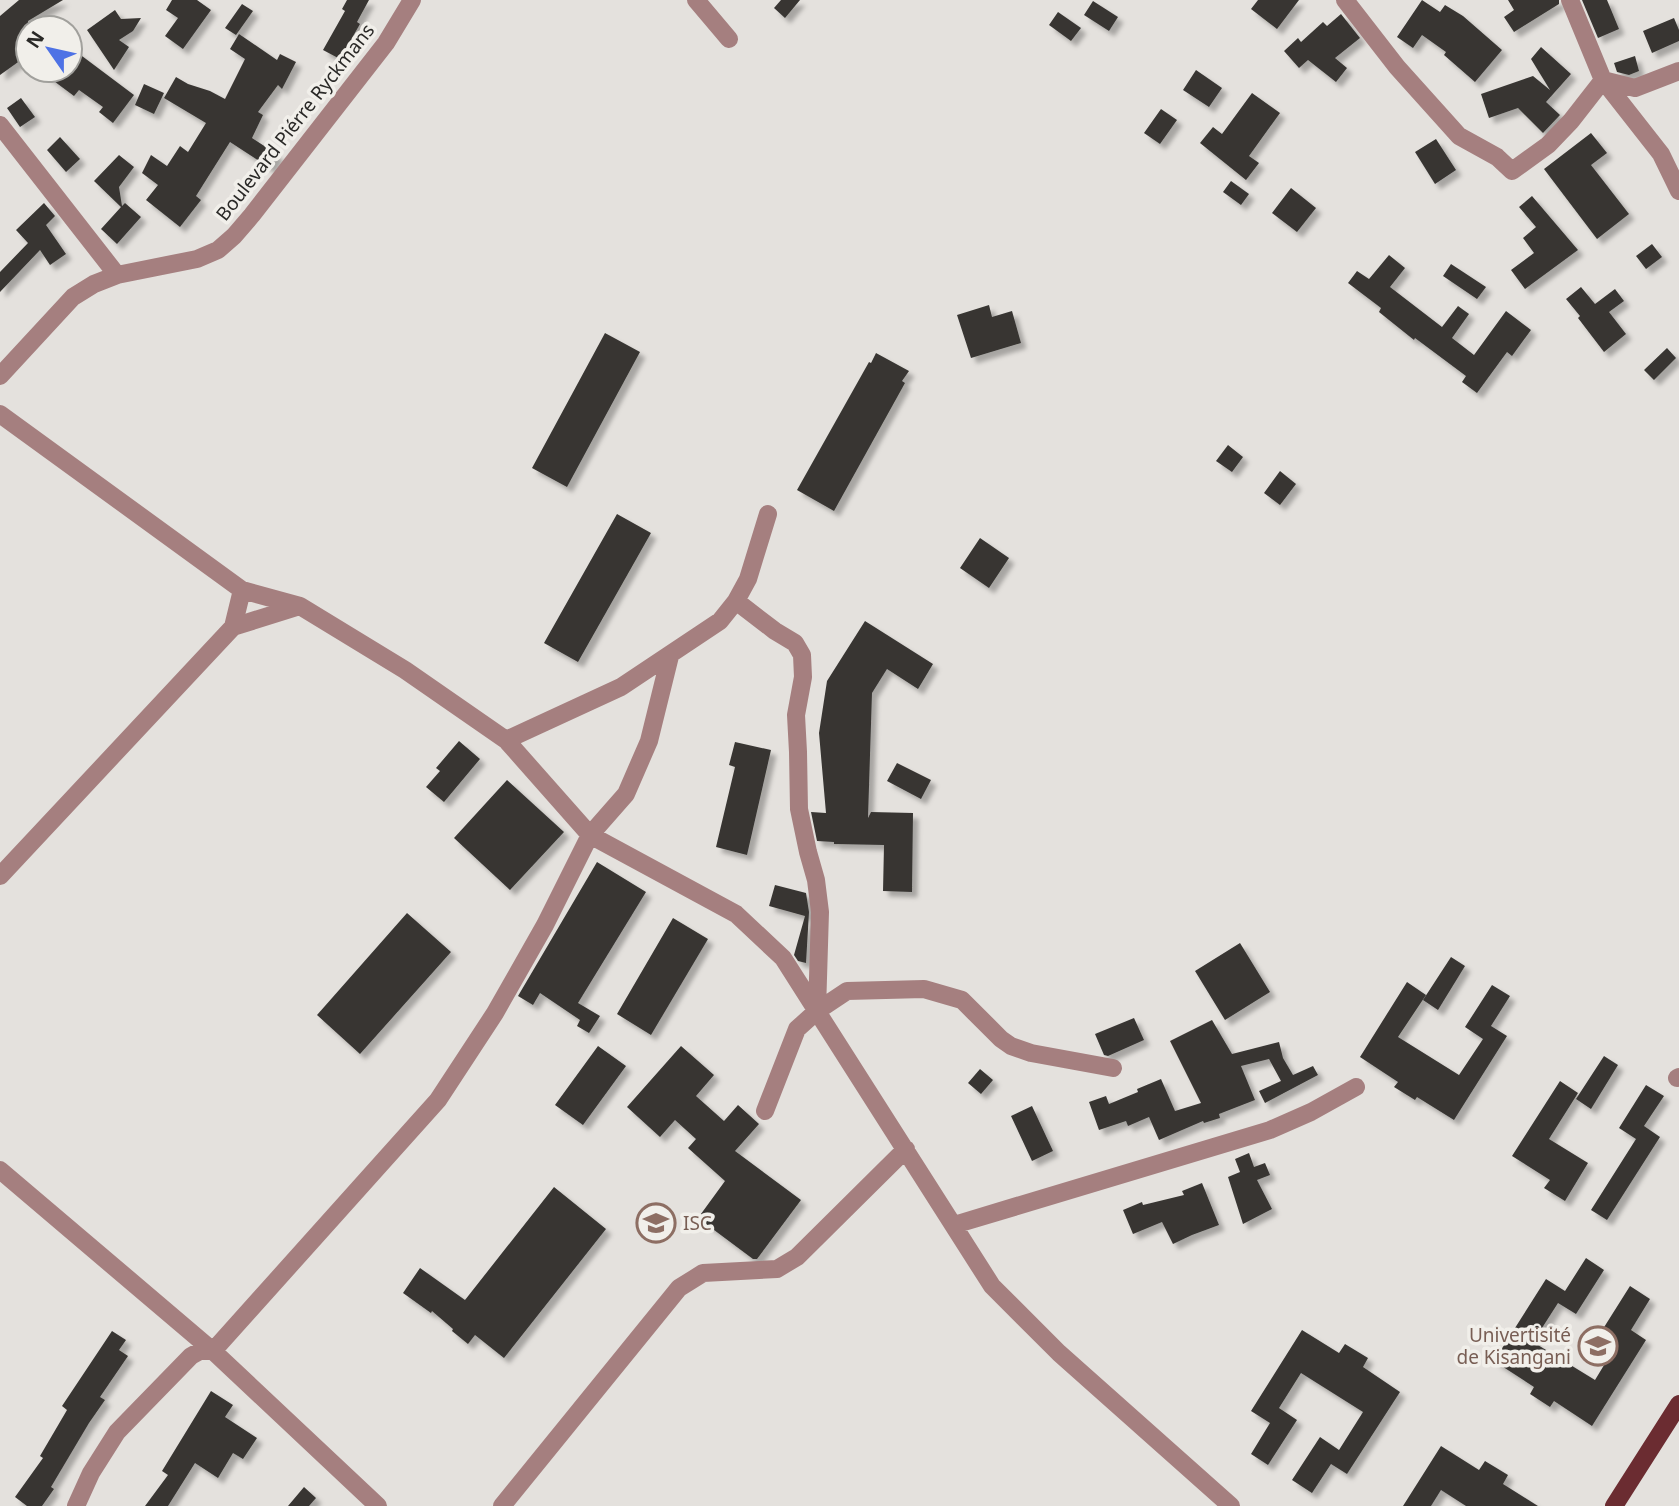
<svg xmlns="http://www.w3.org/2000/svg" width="1679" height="1506" font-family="'Noto Sans',sans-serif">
<defs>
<filter id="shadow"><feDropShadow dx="5.5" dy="5.5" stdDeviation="2" flood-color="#0004"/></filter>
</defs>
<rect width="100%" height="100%" fill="#e4e1dd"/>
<path fill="#383633" filter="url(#shadow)" d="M 19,0 L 63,0 L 28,21 L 28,55 L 0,75 L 0,16 Z
M 172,0 L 197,0 L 211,10 L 183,49 L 165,36 L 178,18 L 166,10 Z
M 347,0 L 369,0 L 357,22 L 360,24 L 340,59 L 323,50 L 345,11 L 342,9 Z
M 781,0 L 800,0 L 785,18 L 774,8 Z
M 1258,0 L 1299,0 L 1277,29 L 1251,9 Z
M 1422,0 L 1440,12 L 1445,5 L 1463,16 L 1502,50 L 1475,82 L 1444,55 L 1446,52 L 1422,35 L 1413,48 L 1397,37 Z
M 1508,0 L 1559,0 L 1559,4 L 1514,32 L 1504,17 L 1514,10 Z
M 1582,0 L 1607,0 L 1619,29 L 1598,38 Z
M 1093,1 L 1118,17 L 1109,31 L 1084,15 Z
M 242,4 L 253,11 L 236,35 L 225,28 Z
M 115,10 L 121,19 L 141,18 L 133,31 L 119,40 L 129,47 L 114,70 L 87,30 Z
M 1058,12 L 1081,28 L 1071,41 L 1049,25 Z
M 1341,14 L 1360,38 L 1335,58 L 1347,68 L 1336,82 L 1308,60 L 1299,68 L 1284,51 L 1298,38 L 1301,42 L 1323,22 L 1327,26 Z
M 1674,18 L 1679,30 L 1679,41 L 1652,53 L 1643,31 Z
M 239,34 L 277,60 L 280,54 L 296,62 L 282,89 L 278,85 L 258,112 L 263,115 L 252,138 L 278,155 L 270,168 L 230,142 L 196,196 L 201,200 L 180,227 L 146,200 L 158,185 L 142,173 L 151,155 L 167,166 L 180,146 L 188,152 L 206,123 L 164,98 L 176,77 L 188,84 L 210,91 L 225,99 L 245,59 L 230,49 Z
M 70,47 L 134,95 L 113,123 L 99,112 L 103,107 L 79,90 L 74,96 L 39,70 L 70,70 Z
M 1541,47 L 1571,74 L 1546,102 L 1560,115 L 1543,133 L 1518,108 L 1489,118 L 1481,94 L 1533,76 L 1550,90 L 1531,59 Z
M 1635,56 L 1639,71 L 1629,75 L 1617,72 L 1614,63 Z
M 1196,70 L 1222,88 L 1209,107 L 1183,90 Z
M 144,84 L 164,93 L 154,114 L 135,105 Z
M 1252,93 L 1280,113 L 1249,156 L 1259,163 L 1246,180 L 1200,143 L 1213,127 L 1222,134 Z
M 21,98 L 35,117 L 20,127 L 7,108 Z
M 1161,109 L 1177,120 L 1160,144 L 1144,133 Z
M 1591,133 L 1607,153 L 1591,165 L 1629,214 L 1597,239 L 1544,169 Z
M 60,137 L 80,159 L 66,172 L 47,150 Z
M 1436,139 L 1456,170 L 1435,184 L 1415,152 Z
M 119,155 L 134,167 L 119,187 L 122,206 L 125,203 L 141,217 L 117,244 L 101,229 L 121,207 L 94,181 Z
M 1231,181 L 1249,194 L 1241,205 L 1223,192 Z
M 1291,188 L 1316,208 L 1297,232 L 1272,213 Z
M 1532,196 L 1578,250 L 1525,289 L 1511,270 L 1534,253 L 1523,238 L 1536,227 L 1519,207 Z
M 44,203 L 55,216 L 46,225 L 66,254 L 50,265 L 40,250 L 0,292 L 0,272 L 28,243 L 16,230 Z
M 1652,244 L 1662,257 L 1646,269 L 1636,256 Z
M 1389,255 L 1405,268 L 1390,287 L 1442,327 L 1458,306 L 1469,314 L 1452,338 L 1474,355 L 1506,311 L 1531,330 L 1512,356 L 1507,352 L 1477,393 L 1462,382 L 1466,376 L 1415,338 L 1414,340 L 1379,312 L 1381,308 L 1348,283 L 1357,271 L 1369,279 Z
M 1451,264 L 1486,287 L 1477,299 L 1443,276 Z
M 1581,287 L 1595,304 L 1615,289 L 1624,301 L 1609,312 L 1626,334 L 1604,352 L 1578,318 L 1580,316 L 1566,299 Z
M 989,305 L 992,317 L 1012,311 L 1021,343 L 971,358 L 957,315 Z
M 605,333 L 640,352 L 567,487 L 532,468 Z
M 1667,348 L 1676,358 L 1654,380 L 1644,370 Z
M 876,353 L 909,371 L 902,381 L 905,383 L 834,511 L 797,490 L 869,362 L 871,363 Z
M 1228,445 L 1243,457 L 1232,472 L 1216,461 Z
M 1280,471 L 1296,484 L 1280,505 L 1264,493 Z
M 617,514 L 651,533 L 578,662 L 544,643 Z
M 980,538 L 1009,558 L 989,588 L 960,568 Z
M 865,621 L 933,664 L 918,689 L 887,669 L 872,693 L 868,818 L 871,812 L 913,813 L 912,892 L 883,891 L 884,845 L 834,844 L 834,842 L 817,841 L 811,812 L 826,813 L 819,733 L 827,681 Z
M 459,741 L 480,759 L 444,802 L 426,787 L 440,771 L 436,768 Z
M 735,742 L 771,750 L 747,855 L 716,847 L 735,767 L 729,765 Z
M 897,763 L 931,780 L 921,799 L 887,781 Z
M 507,780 L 564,832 L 510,890 L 454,838 Z
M 597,862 L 646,892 L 578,1003 L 600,1016 L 589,1033 L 577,1026 L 580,1020 L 540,993 L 533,1005 L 518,996 Z
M 775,885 L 806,893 L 809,912 L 806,963 L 798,961 L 794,955 L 805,916 L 769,906 Z
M 407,913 L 451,952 L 360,1054 L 317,1015 Z
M 673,918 L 708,939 L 651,1035 L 617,1014 Z
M 1240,943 L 1270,992 L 1225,1020 L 1195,971 Z
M 1451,957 L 1465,966 L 1438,1010 L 1423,1000 Z
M 1407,982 L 1426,995 L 1398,1037 L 1459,1075 L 1483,1039 L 1465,1027 L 1492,985 L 1510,996 L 1491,1026 L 1507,1036 L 1454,1120 L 1417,1097 L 1415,1100 L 1394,1087 L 1398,1082 L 1360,1057 Z
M 1134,1018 L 1144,1040 L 1108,1056 L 1104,1055 L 1095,1034 Z
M 1212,1020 L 1232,1054 L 1279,1042 L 1283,1058 L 1293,1075 L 1313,1066 L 1318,1075 L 1265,1103 L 1259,1091 L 1281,1081 L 1269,1059 L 1241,1066 L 1255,1100 L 1219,1114 L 1220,1118 L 1204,1123 L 1203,1121 L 1159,1140 L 1149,1117 L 1128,1126 L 1126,1121 L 1099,1130 L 1089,1102 L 1106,1096 L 1109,1104 L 1138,1092 L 1137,1089 L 1161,1079 L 1175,1111 L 1201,1103 L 1170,1041 Z
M 598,1046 L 626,1066 L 583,1125 L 555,1105 Z
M 681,1046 L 714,1075 L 696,1096 L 724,1121 L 738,1105 L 759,1124 L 735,1151 L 801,1200 L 757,1259 L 753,1259 L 698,1218 L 725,1181 L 688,1148 L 696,1139 L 675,1120 L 660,1137 L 627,1107 Z
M 1604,1056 L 1618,1065 L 1591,1109 L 1576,1099 Z
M 980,1069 L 993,1080 L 981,1094 L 968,1083 Z
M 1560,1081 L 1578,1093 L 1549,1139 L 1588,1163 L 1565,1201 L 1544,1188 L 1550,1180 L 1512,1156 Z
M 1646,1085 L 1664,1096 L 1644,1126 L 1660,1137 L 1607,1220 L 1591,1210 L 1636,1139 L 1619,1128 Z
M 1032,1106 L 1053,1151 L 1032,1161 L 1011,1116 Z
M 1249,1153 L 1254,1167 L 1265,1163 L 1270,1175 L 1257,1180 L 1272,1209 L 1243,1224 L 1228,1177 L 1240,1172 L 1235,1159 Z
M 1202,1183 L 1219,1225 L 1192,1235 L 1173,1244 L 1162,1222 L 1133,1234 L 1123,1210 L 1142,1202 L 1143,1205 L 1184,1195 L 1182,1191 Z
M 554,1187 L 606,1229 L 504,1358 L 475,1335 L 468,1344 L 452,1331 L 453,1329 L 432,1311 L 431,1313 L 403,1293 L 420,1268 L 465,1300 Z
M 1586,1258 L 1604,1270 L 1576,1314 L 1558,1303 L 1533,1342 L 1595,1380 L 1618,1342 L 1601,1332 L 1630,1286 L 1650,1299 L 1631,1330 L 1646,1340 L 1592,1426 L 1554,1401 L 1550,1407 L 1530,1394 L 1534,1387 L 1494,1361 L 1546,1279 L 1565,1291 Z
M 1302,1330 L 1339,1353 L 1345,1344 L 1368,1358 L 1363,1367 L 1400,1392 L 1347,1474 L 1331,1464 L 1312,1493 L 1292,1480 L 1320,1437 L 1339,1450 L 1363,1412 L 1301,1373 L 1279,1408 L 1297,1420 L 1268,1465 L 1251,1454 L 1270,1423 L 1251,1411 Z
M 112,1331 L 126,1340 L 119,1350 L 128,1356 L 100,1397 L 105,1400 L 89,1423 L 51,1487 L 54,1489 L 42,1506 L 27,1506 L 15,1497 L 43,1458 L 40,1456 L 67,1410 L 62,1406 Z
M 211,1391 L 233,1405 L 225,1417 L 257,1438 L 243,1459 L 233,1453 L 218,1478 L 195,1463 L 168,1506 L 145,1506 L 168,1475 L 162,1471 Z
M 1441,1446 L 1479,1470 L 1485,1461 L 1508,1475 L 1503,1484 L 1538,1506 L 1466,1506 L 1441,1490 L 1431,1506 L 1403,1506 Z
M 304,1487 L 316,1498 L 309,1506 L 288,1506 Z"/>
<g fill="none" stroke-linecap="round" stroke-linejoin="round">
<path stroke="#a57f7f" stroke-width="18" d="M 696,0 L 729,39
M 1345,0 L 1397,67 L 1459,136 L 1497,157 L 1512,171 L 1548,145 L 1571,121 L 1603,80
M 1570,0 L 1603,80 L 1661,154 L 1679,191
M 1603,80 L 1635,88 L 1679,71
M 0,125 L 117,275
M 0,376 L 73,297 L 94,284 L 117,275 L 197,259 L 218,250 L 234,236 L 252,215 L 386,43 L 412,0
M 0,414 L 242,590 L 300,606 L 405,670 L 506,740 L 590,835 L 736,914 L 783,958 L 992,1286 L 1059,1353 L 1231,1506
M 736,601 L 775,631 L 795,643 L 802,655 L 803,677 L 796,715 L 798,752 L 799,809 L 808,852 L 816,880 L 820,912 L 817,1011
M 233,627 L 242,590
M 506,740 L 621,687 L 720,621 L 736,601 L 748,579 L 768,514
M 0,876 L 233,627 L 300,606
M 1677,1078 L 1679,1077
M 765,1111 L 797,1029 L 817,1011 L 847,991 L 924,989 L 962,1000 L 1001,1039 L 1011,1046 L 1031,1053 L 1113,1068
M 0,1170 L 213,1351 L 378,1506
M 954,1225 L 1270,1130 L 1311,1112 L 1356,1087
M 76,1506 L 91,1473 L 117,1432 L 191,1356 L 200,1351 L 213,1351 L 438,1100 L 495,1013 L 545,925 L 590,835 L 626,794 L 649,741 L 670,656
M 502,1506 L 679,1288 L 703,1273 L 777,1269 L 797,1257 L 906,1149"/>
<path stroke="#6b2c31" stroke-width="18" d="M 1614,1506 L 1679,1404"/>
</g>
<defs>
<g id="school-ring" transform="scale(2.0125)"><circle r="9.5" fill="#f1efea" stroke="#8d6e63" stroke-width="1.5"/><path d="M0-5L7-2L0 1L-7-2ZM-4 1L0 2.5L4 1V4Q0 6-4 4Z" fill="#8d6e63"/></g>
<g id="university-ring" transform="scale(2.0125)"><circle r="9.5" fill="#f1efea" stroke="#8d6e63" stroke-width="1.5"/><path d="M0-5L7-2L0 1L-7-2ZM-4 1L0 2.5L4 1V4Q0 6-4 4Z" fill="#8d6e63"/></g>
</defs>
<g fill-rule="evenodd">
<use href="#school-ring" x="656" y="1223"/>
<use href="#university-ring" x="1598" y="1346"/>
</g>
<g text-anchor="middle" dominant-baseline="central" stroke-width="7" stroke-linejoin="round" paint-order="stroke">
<g font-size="19" fill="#2a2927" stroke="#f1efea">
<text transform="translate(295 122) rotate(-52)">Boulevard Piérre Ryckmans</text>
</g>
<g font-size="19" fill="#785e54" stroke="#f1efea" text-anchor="start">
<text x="683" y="1223">ISC</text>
<text x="1571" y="1335" text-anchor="end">Univertisité<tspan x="1571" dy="22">de Kisangani</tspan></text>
</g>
</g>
<g transform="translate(49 49) rotate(304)"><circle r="33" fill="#f1efea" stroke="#a1a09c" stroke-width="2"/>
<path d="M0-5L12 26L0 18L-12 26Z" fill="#4e72e5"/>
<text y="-10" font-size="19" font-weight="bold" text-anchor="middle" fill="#2a2927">N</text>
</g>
</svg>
